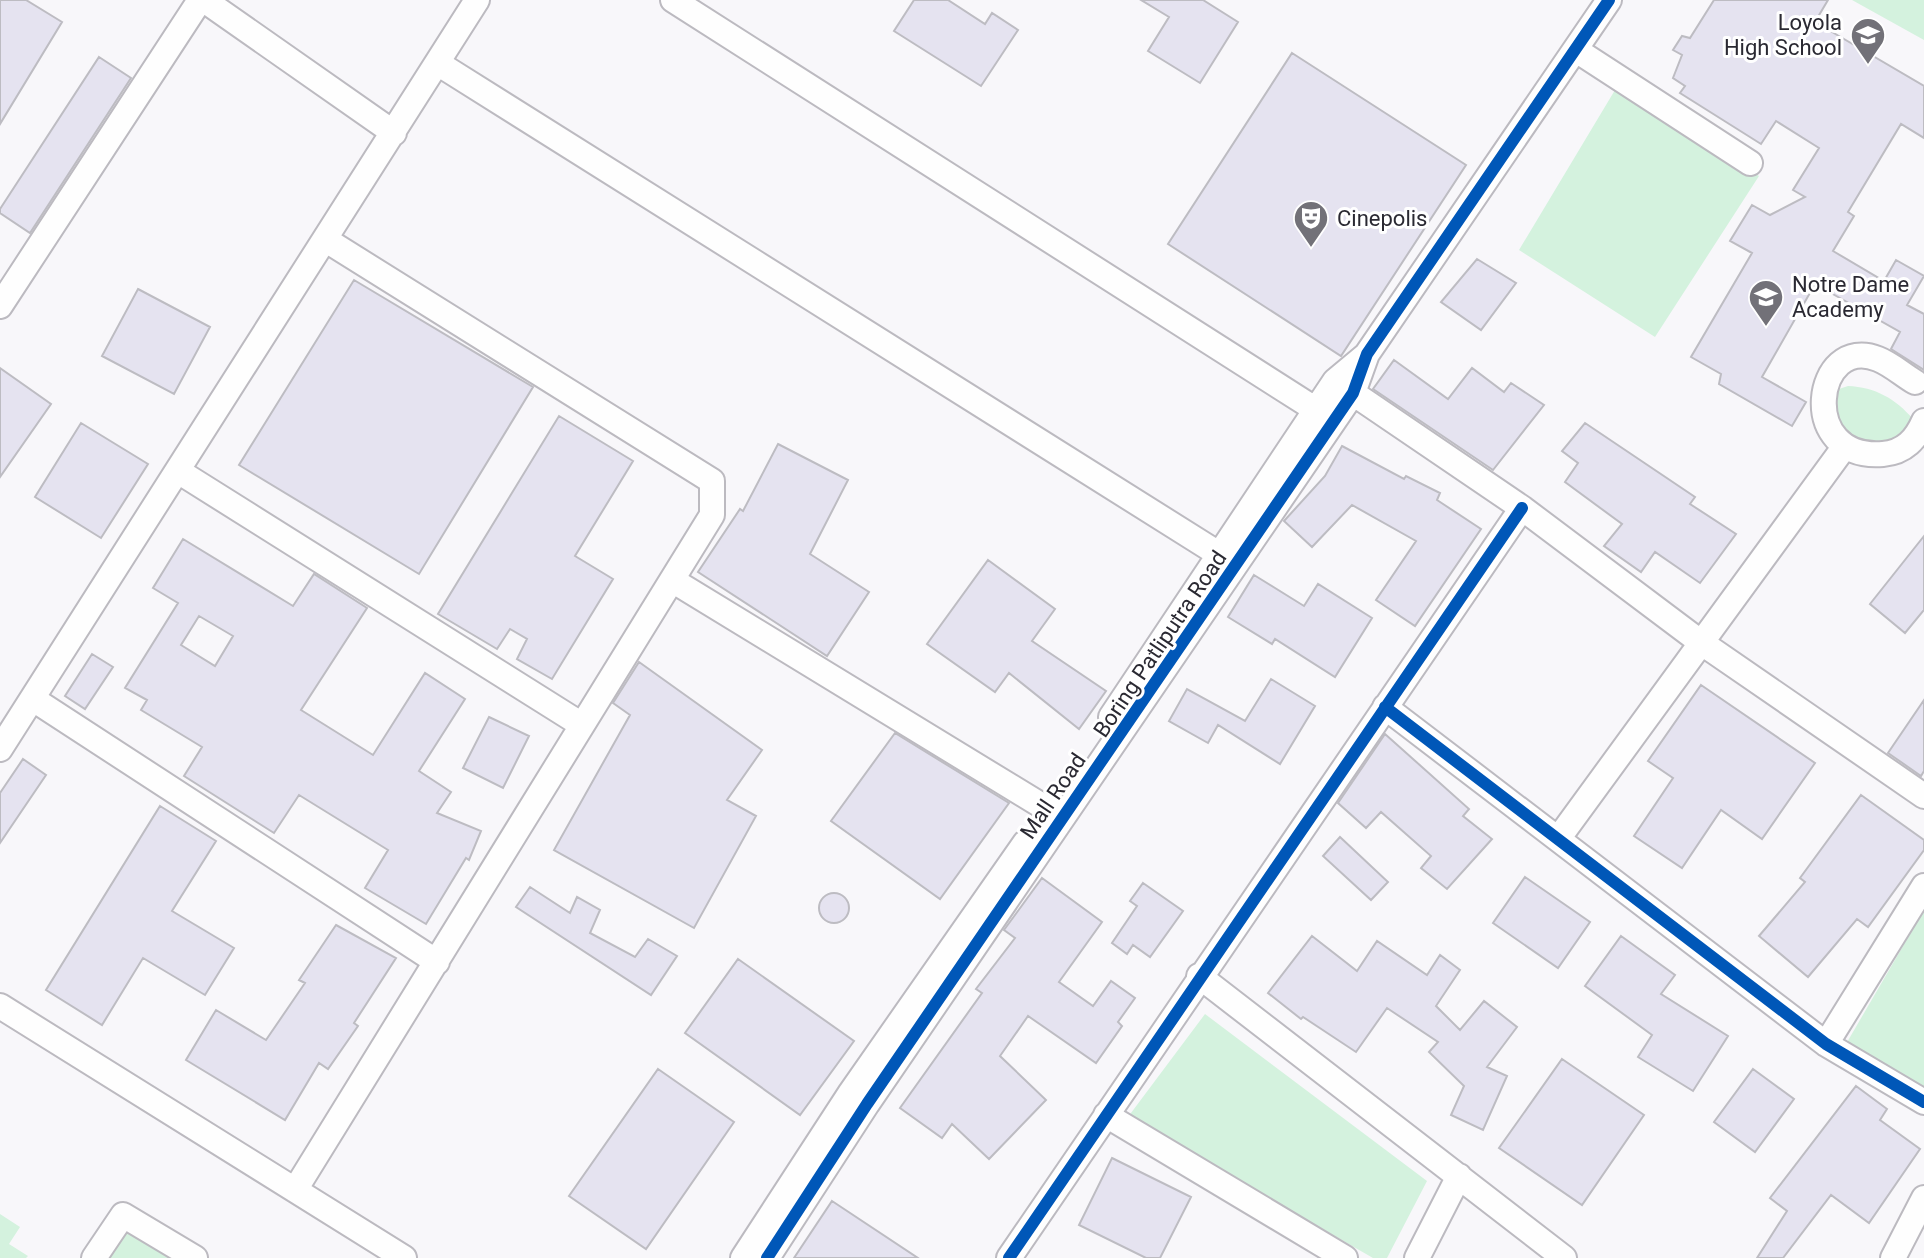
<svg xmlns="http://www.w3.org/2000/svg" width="1924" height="1258" font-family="Roboto,sans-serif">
<rect width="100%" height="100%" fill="#f8f7fa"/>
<path fill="#d4f2de" d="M 1852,0 L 1924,0 L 1924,40 Z
M 1618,85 L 1759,176 L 1655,337 L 1519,250 Z
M 1848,386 C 1875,387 1896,399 1913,419 L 1910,433 L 1878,451 L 1838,432 L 1832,402 L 1839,389 Z
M 1924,910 L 1924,1091 L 1846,1044 Z
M 1205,1014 L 1427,1181 L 1387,1258 L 1373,1258 L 1128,1117 Z
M 0,1214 L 20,1227 L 9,1244 L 28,1256 L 26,1258 L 0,1258 Z
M 131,1226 L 183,1258 L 108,1258 Z"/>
<path fill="#e5e3f0" stroke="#bdbcc2" stroke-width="2" fill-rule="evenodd" d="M 0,0 L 26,0 L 62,22 L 0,124 Z
M 914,0 L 948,0 L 985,24 L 992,13 L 1018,30 L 981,86 L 894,31 Z
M 1141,0 L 1203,0 L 1238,22 L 1200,83 L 1148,51 L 1169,17 Z
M 1714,0 L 1828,0 L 1815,22 L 1924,86 L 1924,138 L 1901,124 L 1848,212 L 1854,216 L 1833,251 L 1884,281 L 1896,260 L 1924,276 L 1907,305 L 1924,314 L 1924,370 L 1891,349 L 1900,332 L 1815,284 L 1762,377 L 1806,402 L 1792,426 L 1719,384 L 1721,374 L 1691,357 L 1752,253 L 1730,241 L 1752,205 L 1770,215 L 1805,197 L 1793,190 L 1819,148 L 1776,121 L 1761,144 L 1680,93 L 1685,86 L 1673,78 L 1682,55 L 1673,50 L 1682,36 L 1690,38 Z
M 1292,53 L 1466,165 L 1341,356 L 1168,244 Z
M 99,57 L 131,78 L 30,233 L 0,213 L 0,209 Z
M 1477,259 L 1516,283 L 1481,330 L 1441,302 Z
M 354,280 L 533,387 L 419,574 L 239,465 Z
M 138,289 L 210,327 L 174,394 L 102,356 Z
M 1394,360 L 1448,399 L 1472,368 L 1504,392 L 1511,383 L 1544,405 L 1493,470 L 1373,389 Z
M 0,368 L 51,404 L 0,477 Z
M 559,416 L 633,461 L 575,556 L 613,579 L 552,679 L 517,659 L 527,639 L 510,629 L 497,649 L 438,614 Z
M 81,423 L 148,464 L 101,538 L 35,497 Z
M 1585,423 L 1695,497 L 1690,504 L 1736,534 L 1700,583 L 1655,552 L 1641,572 L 1604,546 L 1622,524 L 1565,482 L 1578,463 L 1562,451 Z
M 778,444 L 848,480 L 810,554 L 869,592 L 827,656 L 698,572 L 740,509 L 743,511 Z
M 1342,446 L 1404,479 L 1406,476 L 1440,493 L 1437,500 L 1481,529 L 1415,626 L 1376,600 L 1416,541 L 1352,505 L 1312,547 L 1284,521 L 1325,476 Z
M 1924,536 L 1924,610 L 1905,633 L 1870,604 Z
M 183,539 L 293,606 L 314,574 L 367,608 L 301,710 L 373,755 L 425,673 L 465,699 L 419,771 L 451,792 L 437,813 L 481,831 L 469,860 L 466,858 L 426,924 L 365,888 L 388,850 L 299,795 L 274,833 L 184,776 L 202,747 L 141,710 L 147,700 L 125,688 L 178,603 L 153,588 ZM 199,616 L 233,636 L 215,666 L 181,645 Z
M 988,560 L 1055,609 L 1032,641 L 1106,691 L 1079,729 L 1009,673 L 995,692 L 927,644 Z
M 1254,575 L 1304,606 L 1318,584 L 1372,618 L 1335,677 L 1275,639 L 1272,644 L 1228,617 Z
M 92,654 L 113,667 L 85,709 L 65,696 Z
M 639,662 L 762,750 L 727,800 L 756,816 L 694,928 L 554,850 L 630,715 L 613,703 Z
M 1271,679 L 1315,706 L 1280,764 L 1218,725 L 1208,743 L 1169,721 L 1187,689 L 1245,721 Z
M 1701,685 L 1815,763 L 1762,839 L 1721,810 L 1682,868 L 1634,836 L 1673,778 L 1648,761 Z
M 1924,700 L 1924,771 L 1921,776 L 1888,753 Z
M 489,717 L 529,736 L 503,788 L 463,768 Z
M 895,733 L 1009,803 L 940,899 L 831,821 Z
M 1385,734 L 1469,809 L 1463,816 L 1492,839 L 1447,889 L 1421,868 L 1431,856 L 1381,812 L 1366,828 L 1338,803 Z
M 23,759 L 46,775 L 0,843 L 0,793 Z
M 1861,795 L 1924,840 L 1924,850 L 1868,927 L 1857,919 L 1808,977 L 1759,936 L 1805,882 L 1800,878 Z
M 160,806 L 216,841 L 172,911 L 234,948 L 205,995 L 143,958 L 102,1025 L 46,990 Z
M 1340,837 L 1388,882 L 1371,900 L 1323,856 Z
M 1525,877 L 1590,922 L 1558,968 L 1493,923 Z
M 1042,878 L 1102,922 L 1059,982 L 1093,1006 L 1111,981 L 1135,998 L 1118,1022 L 1122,1026 L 1096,1063 L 1028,1016 L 1000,1056 L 1046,1100 L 989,1159 L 952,1124 L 942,1138 L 900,1108 L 982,993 L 976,989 L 1015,938 L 1004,930 Z
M 1143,883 L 1183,911 L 1150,957 L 1133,945 L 1127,954 L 1112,943 L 1137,906 L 1130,901 Z
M 530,887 L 570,913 L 577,897 L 600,910 L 590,933 L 635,957 L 648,939 L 677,956 L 651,995 L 516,907 Z
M819 908a15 15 0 1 1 30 0a15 15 0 1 1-30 0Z
M 336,925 L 396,958 L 354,1023 L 358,1026 L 328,1069 L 319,1063 L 285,1120 L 186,1060 L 216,1010 L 266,1040 L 305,983 L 299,980 Z
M 1312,936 L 1357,971 L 1377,941 L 1427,975 L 1440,955 L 1460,970 L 1436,1006 L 1460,1030 L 1484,1001 L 1517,1027 L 1487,1067 L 1507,1076 L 1483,1130 L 1451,1115 L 1464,1086 L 1429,1052 L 1438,1042 L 1387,1008 L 1356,1052 L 1303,1017 L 1301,1019 L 1268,993 Z
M 1621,936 L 1675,975 L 1661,994 L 1728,1036 L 1693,1091 L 1638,1057 L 1652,1035 L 1585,986 Z
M 738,959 L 854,1041 L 800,1115 L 685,1033 Z
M 1562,1059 L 1644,1115 L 1582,1205 L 1499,1148 Z
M 658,1069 L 734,1122 L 646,1249 L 569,1196 Z
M 1753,1069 L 1794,1099 L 1755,1152 L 1714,1122 Z
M 1856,1086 L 1887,1109 L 1880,1120 L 1920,1149 L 1869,1223 L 1831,1195 L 1783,1258 L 1757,1258 L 1787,1211 L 1770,1198 Z
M 1112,1158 L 1191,1197 L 1160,1258 L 1146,1258 L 1079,1225 Z
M 832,1201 L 918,1258 L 794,1258 Z"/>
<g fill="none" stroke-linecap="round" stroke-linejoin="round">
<g stroke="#bcbac0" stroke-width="28">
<path id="minor" d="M 204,0 L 394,133
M 673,0 L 1329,418
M 1576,50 L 1750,163
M 439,64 L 1233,563
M 0,306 L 200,0
M 1915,382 C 1903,375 1891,364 1878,359 C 1814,333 1796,461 1883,454 C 1905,452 1916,439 1924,421
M 1341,385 L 1522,508 L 1699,641 L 1924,796
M 178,471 L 582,725
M 672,580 L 1062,818
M 33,699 L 437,962
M 1385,707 L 1826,1044 L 1924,1102
M 1111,717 L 1335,381 L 1365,356
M 0,749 L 477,0
M 1558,839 L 1845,446
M 1199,976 L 1564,1258
M 0,1006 L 404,1258
M 1826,1044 L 1924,886
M 1106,1115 L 1345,1258
M 295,1190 L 712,515 L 712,481 L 326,240
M 94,1258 L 123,1215 L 195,1258
M 743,1258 L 851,1092 L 1025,843
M 767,1258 L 867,1104 L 1353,393 L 1367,354 L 1609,0
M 1009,1258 L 1522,508
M 1417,1258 L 1459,1176
M 1893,1258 L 1924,1198"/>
</g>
<use href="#minor" stroke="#fefefe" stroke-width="24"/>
<g stroke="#fff" stroke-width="17">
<path id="cycleway" d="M 1385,707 L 1826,1044 L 1924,1102
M 767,1258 L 867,1104 L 1353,393 L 1367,354 L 1609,0
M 1009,1258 L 1522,508"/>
</g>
<use href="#cycleway" stroke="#0057b8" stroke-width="12"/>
</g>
<defs>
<g id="school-pin" transform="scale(1.8)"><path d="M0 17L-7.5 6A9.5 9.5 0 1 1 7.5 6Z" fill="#727178" stroke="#fff"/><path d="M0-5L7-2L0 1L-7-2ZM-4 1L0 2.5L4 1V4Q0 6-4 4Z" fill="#fff"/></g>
<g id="theatre-pin" transform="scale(1.8)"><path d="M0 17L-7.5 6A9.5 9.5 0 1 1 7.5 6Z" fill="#727178" stroke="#fff"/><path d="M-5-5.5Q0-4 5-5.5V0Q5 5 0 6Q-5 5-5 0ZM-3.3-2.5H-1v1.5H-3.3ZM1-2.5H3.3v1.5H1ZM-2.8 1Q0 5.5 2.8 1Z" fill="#fff"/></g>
</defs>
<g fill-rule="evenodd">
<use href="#school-pin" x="1868" y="35"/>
<use href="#theatre-pin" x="1311" y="218"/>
<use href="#school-pin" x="1766" y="297"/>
</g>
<g text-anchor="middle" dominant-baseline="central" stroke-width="6" stroke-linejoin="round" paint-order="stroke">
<g font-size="22" fill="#2a2932" stroke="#fff" text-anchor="start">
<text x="1842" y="22" text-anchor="end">Loyola<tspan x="1842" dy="25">High School</tspan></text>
<text x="1337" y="218">Cinepolis</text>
<text x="1792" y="284">Notre Dame<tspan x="1792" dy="25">Academy</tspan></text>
</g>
<g font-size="22" fill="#2a2932" stroke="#fff">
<text transform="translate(1160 644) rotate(-56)">Boring Patliputra Road</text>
<text transform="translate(1053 796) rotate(-56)">Mall Road</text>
</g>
</g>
</svg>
